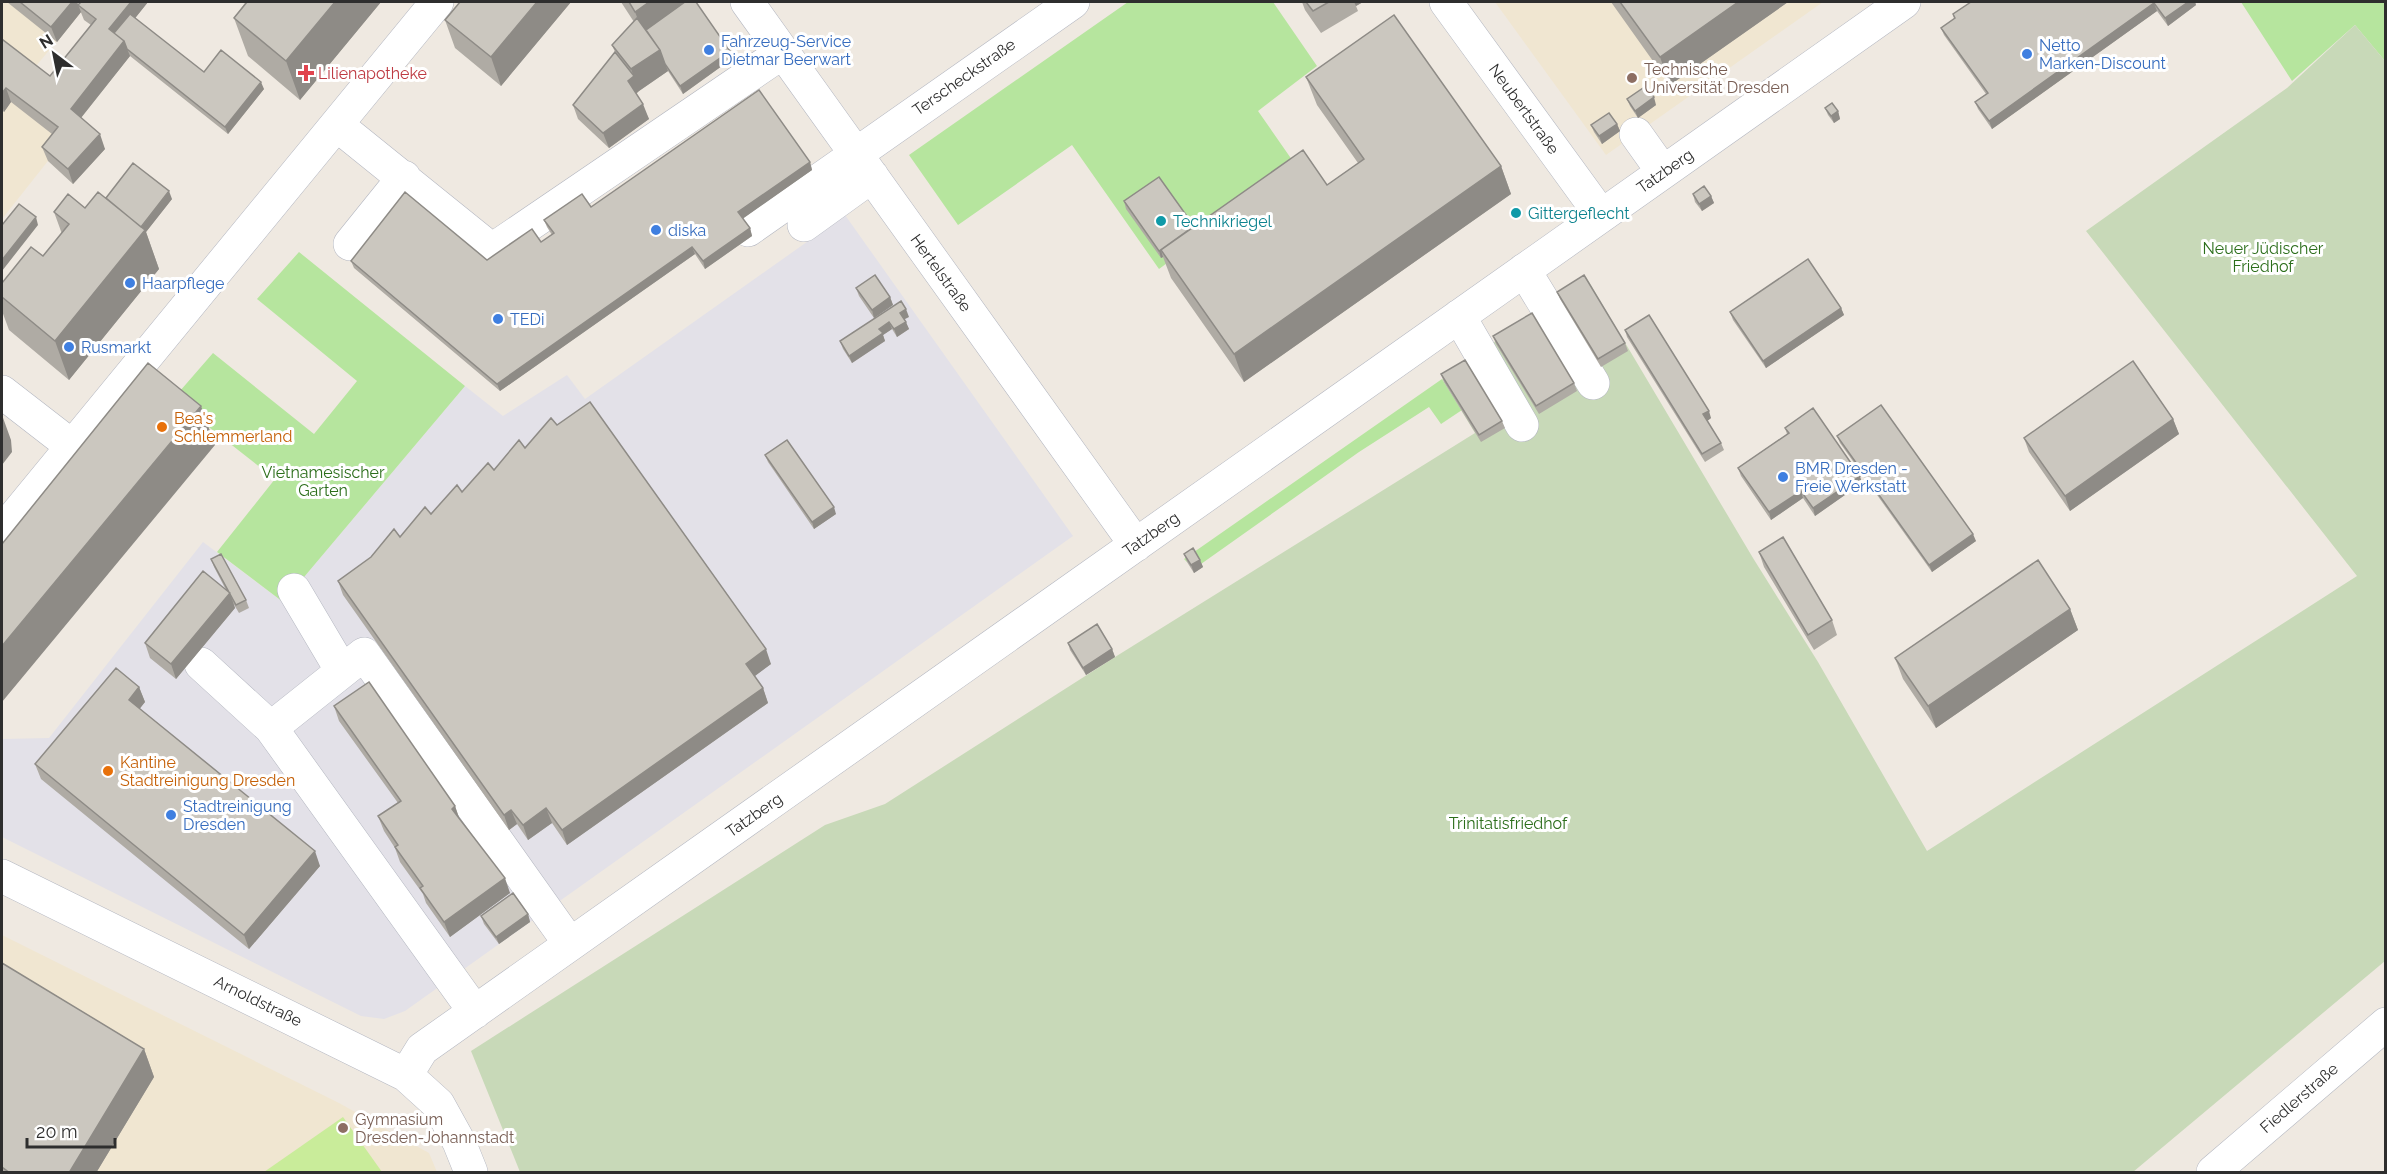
<svg xmlns="http://www.w3.org/2000/svg" width="2387" height="1174" font-family="Raleway,sans-serif">
<rect width="100%" height="100%" fill="#efe9e1"/>
<path fill="#e3e1e8" d="M 845,215 L 1073,536 L 405,1011 L 384,1019 L 361,1016 L 2,837 L 2,739 L 49,738 L 203,542 L 283,602 L 465,386 L 503,416 L 567,375 L 585,399 Z"/>
<path fill="#f0e6d1" d="M 2,2 L 68,2 L 81,12 L 31,72 L 63,142 L 2,219 Z
M 1495,2 L 1823,2 L 1606,155 Z
M 2,935 L 339,1103 L 429,1153 L 437,1172 L 2,1172 Z"/>
<path fill="#b6e59e" d="M 1128,2 L 1273,2 L 1317,66 L 1258,111 L 1297,167 L 1159,269 L 1072,145 L 958,225 L 909,155 Z
M 2241,2 L 2385,2 L 2385,61 L 2355,25 L 2292,81 Z
M 299,252 L 465,386 L 283,602 L 217,552 L 275,479 L 173,399 L 213,353 L 314,434 L 357,381 L 257,299 Z
M 1442,379 L 1462,410 L 1441,424 L 1429,407 L 1359,452 L 1201,564 L 1196,556 L 1187,562 L 1184,559 Z"/>
<path fill="#c8d9b8" d="M 2355,25 L 2385,61 L 2385,961 L 2133,1172 L 520,1172 L 471,1051 L 825,825 L 885,804 L 1115,657 L 1475,433 L 1442,379 L 1586,277 L 1753,558 L 1818,662 L 1927,851 L 2357,576 L 2086,231 L 2287,88 Z"/>
<path fill="#c9ec9a" d="M 343,1117 L 382,1172 L 264,1172 Z"/>
<g fill="none" stroke-linecap="round" stroke-linejoin="round">
<g stroke="#b4b7c1" stroke-width="34">
<path id="minor" d="M 747,2 L 1136,545
M 1446,2 L 1601,215
M 337,125 L 492,250 L 783,52
M 1636,134 L 1663,172
M 804,225 L 872,176
M 748,230 L 1073,2
M 350,244 L 404,177
M 1524,270 L 1593,383
M 1459,316 L 1522,425
M 2,392 L 73,447
M 2,532 L 437,2
M 294,590 L 342,671
M 201,664 L 271,728 L 475,1012
M 271,728 L 364,654 L 570,944
M 2,876 L 406,1075 L 438,1104 L 459,1142 L 471,1172
M 406,1075 L 422,1049 L 1904,2
M 2213,1172 L 2386,1024"/>
</g>
<use href="#minor" stroke="#fff" stroke-width="33"/>
</g>
<path fill="#afaba4" d="M 7,2 L 77,2 L 81,12 L 57,42 Z
M 81,2 L 148,2 L 135,18 L 204,72 L 264,89 L 228,134 L 130,56 L 81,118 L 105,149 L 73,184 L 48,161 L 42,147 L 52,134 L 11,102 L 4,112 L 2,110 L 2,42 L 50,76 L 91,25 L 84,20 L 78,5 Z
M 244,2 L 381,2 L 300,100 L 248,56 L 234,18 L 245,3 Z
M 460,2 L 571,2 L 501,86 L 455,48 L 445,20 Z
M 621,2 L 696,2 L 733,58 L 683,94 L 668,71 L 639,91 L 636,94 L 649,119 L 609,148 L 578,119 L 573,105 L 615,52 L 612,45 L 634,22 Z
M 1302,2 L 1363,2 L 1356,6 L 1358,11 L 1321,33 L 1305,10 Z
M 1611,2 L 1788,2 L 1670,85 Z
M 1971,2 L 2195,2 L 2196,5 L 2168,26 L 2157,11 L 1992,129 L 1978,109 L 1975,102 L 1986,94 L 1944,35 L 1941,28 L 1954,19 L 1953,14 Z
M 1306,77 L 1501,166 L 1511,194 L 1244,382 L 1171,278 L 1163,257 L 1161,258 L 1126,209 L 1124,201 L 1194,226 L 1327,185 L 1358,163 L 1317,105 Z
M 1627,99 L 1656,105 L 1638,118 L 1630,106 Z
M 1825,108 L 1838,111 L 1840,119 L 1834,123 L 1828,115 Z
M 1617,124 L 1620,131 L 1602,144 L 1594,132 L 1591,125 Z
M 810,162 L 812,170 L 743,218 L 750,228 L 752,236 L 705,269 L 695,254 L 500,391 L 354,268 L 351,261 L 487,260 L 541,242 L 552,235 L 547,227 L 544,220 L 591,207 Z
M 1693,194 L 1711,196 L 1714,203 L 1702,211 L 1695,202 Z
M 106,198 L 172,199 L 146,232 L 159,269 L 69,380 L 9,330 L 2,311 L 2,283 L 43,256 L 62,234 L 54,212 L 85,208 Z
M 856,288 L 890,297 L 893,305 L 874,318 L 859,296 Z
M 1557,292 L 1625,343 L 1628,351 L 1601,367 L 1560,299 Z
M 1841,308 L 1844,315 L 1766,368 L 1733,320 L 1730,312 Z
M 909,317 L 904,319 L 909,329 L 897,337 L 892,329 L 883,335 L 885,341 L 852,363 L 843,349 L 840,341 Z
M 1625,330 L 1711,418 L 1707,421 L 1721,443 L 1724,450 L 1705,462 L 1627,337 Z
M 1493,336 L 1574,383 L 1577,391 L 1539,414 L 1496,344 Z
M 1441,374 L 1502,421 L 1505,428 L 1481,442 L 1444,382 Z
M 2173,419 L 2179,434 L 2070,511 L 2029,452 L 2024,438 Z
M 1785,428 L 1862,483 L 1815,516 L 1803,498 L 1771,520 L 1741,476 L 1738,468 L 1787,434 Z
M 1837,436 L 1976,541 L 1932,572 L 1840,443 Z
M 525,448 L 771,664 L 754,676 L 763,688 L 768,703 L 567,845 L 552,823 L 528,840 L 517,824 L 509,830 L 343,595 L 338,581 Z
M 765,455 L 836,514 L 814,529 L 768,462 Z
M 1759,552 L 1832,620 L 1837,635 L 1814,650 L 1764,567 Z
M 1184,554 L 1200,560 L 1203,567 L 1194,573 L 1187,562 Z
M 211,559 L 246,600 L 249,608 L 239,613 L 233,603 L 235,608 L 176,679 L 150,658 L 145,643 L 226,590 L 214,567 Z
M 2070,609 L 2078,630 L 1936,728 L 1903,679 L 1895,658 Z
M 1068,643 L 1112,649 L 1115,657 L 1086,675 L 1070,650 Z
M 139,687 L 145,702 L 139,708 L 320,866 L 249,949 L 41,779 L 35,764 Z
M 334,706 L 455,806 L 460,820 L 510,893 L 450,937 L 426,903 L 423,894 L 400,862 L 395,848 L 384,831 L 378,816 L 398,803 L 339,721 Z
M 528,914 L 530,922 L 499,944 L 484,924 L 481,916 Z
M 2,963 L 144,1049 L 154,1077 L 96,1173 L 2,1173 Z"/>
<path fill="#8e8b86" d="M 72,2 L 77,2 L 81,12 L 57,42 L 51,27 Z
M 131,2 L 148,2 L 117,41 L 109,29 Z
M 335,2 L 381,2 L 300,100 L 286,61 Z
M 537,2 L 571,2 L 501,86 L 491,57 Z
M 649,2 L 694,2 L 643,32 L 635,12 Z
M 1354,2 L 1363,2 L 1356,6 Z
M 1738,2 L 1788,2 L 1670,85 L 1660,57 Z
M 2188,2 L 2195,2 L 2196,5 L 2168,26 L 2165,18 Z
M 2154,3 L 2157,11 L 1992,129 L 1989,121 Z
M 124,41 L 130,56 L 76,124 L 71,109 Z
M 660,50 L 668,71 L 639,91 L 631,69 Z
M 730,51 L 733,58 L 683,94 L 680,86 Z
M 634,76 L 639,91 L 633,96 L 628,81 Z
M 261,82 L 264,89 L 228,134 L 225,127 Z
M 6,88 L 11,102 L 4,112 L 2,105 L 2,93 Z
M 1654,97 L 1656,105 L 1638,118 L 1635,111 Z
M 643,104 L 649,119 L 609,148 L 603,133 Z
M 1838,111 L 1840,119 L 1834,123 L 1831,116 Z
M 1617,124 L 1620,131 L 1602,144 L 1599,136 Z
M 100,134 L 105,149 L 73,184 L 68,169 Z
M 810,162 L 812,170 L 741,220 L 738,212 Z
M 1501,166 L 1511,194 L 1244,382 L 1234,354 Z
M 169,191 L 172,199 L 146,232 L 159,269 L 69,380 L 55,341 Z
M 1711,196 L 1714,203 L 1702,211 L 1699,204 Z
M 36,217 L 38,225 L 2,271 L 2,260 Z
M 750,228 L 752,236 L 705,269 L 703,261 Z
M 1197,233 L 1161,250 L 1163,257 L 1161,258 L 1159,251 Z
M 692,247 L 695,254 L 500,391 L 497,384 Z
M 890,297 L 893,305 L 874,318 L 872,310 Z
M 1841,308 L 1844,315 L 1766,368 L 1763,361 Z
M 906,309 L 909,317 L 903,320 L 900,313 Z
M 889,322 L 892,329 L 883,335 L 885,341 L 852,363 L 849,356 L 879,329 Z
M 906,322 L 909,329 L 897,337 L 894,329 Z
M 201,406 L 215,445 L 2,702 L 2,646 Z
M 1709,411 L 1711,418 L 1706,422 L 1703,414 Z
M 2,415 L 11,440 L 12,452 L 2,465 Z
M 2173,419 L 2179,434 L 2070,511 L 2065,496 Z
M 1860,476 L 1862,483 L 1815,516 L 1813,508 Z
M 1801,491 L 1803,498 L 1771,520 L 1769,512 Z
M 834,507 L 836,514 L 814,529 L 812,522 Z
M 1973,534 L 1976,541 L 1932,572 L 1929,565 Z
M 1200,560 L 1203,567 L 1194,573 L 1191,565 Z
M 230,593 L 235,608 L 176,679 L 171,664 Z
M 2070,609 L 2078,630 L 1936,728 L 1928,706 Z
M 766,649 L 771,664 L 751,679 L 746,664 Z
M 1112,649 L 1115,657 L 1086,675 L 1083,668 Z
M 139,687 L 145,702 L 135,715 L 129,700 Z
M 763,688 L 768,703 L 567,845 L 562,830 Z
M 455,806 L 460,821 L 452,809 Z
M 546,808 L 552,823 L 528,840 L 523,825 Z
M 511,810 L 517,824 L 509,830 L 504,815 Z
M 315,851 L 320,866 L 249,949 L 244,935 Z
M 505,878 L 510,893 L 450,937 L 444,922 Z
M 528,914 L 530,922 L 499,944 L 496,937 Z
M 144,1049 L 154,1077 L 96,1173 L 69,1173 Z"/>
<path fill="#cbc7bf" stroke="#8e8b86" stroke-width="1.5" d="M 20,2 L 72,2 L 51,27 Z
M 81,2 L 131,2 L 109,29 L 124,41 L 71,109 L 100,134 L 68,169 L 42,147 L 58,127 L 6,88 L 2,93 L 2,42 L 3,40 L 50,76 L 96,19 L 78,5 Z
M 247,2 L 335,2 L 286,61 L 234,18 Z
M 460,2 L 537,2 L 491,57 L 445,20 Z
M 629,2 L 649,2 L 635,12 Z
M 685,2 L 696,2 L 730,51 L 680,86 L 665,64 L 660,50 L 646,30 Z
M 1306,2 L 1329,2 L 1313,11 Z
M 1620,2 L 1738,2 L 1660,57 Z
M 1971,2 L 2188,2 L 2165,18 L 2154,3 L 1989,121 L 1975,102 L 1988,93 L 1941,28 L 1955,18 L 1953,14 Z
M 130,14 L 204,72 L 221,50 L 261,82 L 225,127 L 127,49 L 124,41 L 114,33 Z
M 1394,15 L 1501,166 L 1234,354 L 1161,250 L 1303,150 L 1327,185 L 1364,159 L 1306,77 Z
M 637,18 L 660,50 L 631,69 L 612,45 Z
M 615,52 L 634,76 L 628,81 L 643,104 L 603,133 L 573,105 Z
M 1646,86 L 1654,97 L 1635,111 L 1627,99 Z
M 759,90 L 810,162 L 738,212 L 750,228 L 703,261 L 692,247 L 497,384 L 351,261 L 405,192 L 487,260 L 532,229 L 541,242 L 554,233 L 544,220 L 582,194 L 591,207 Z
M 1832,103 L 1838,111 L 1831,116 L 1825,108 Z
M 1609,113 L 1617,124 L 1599,136 L 1591,125 Z
M 133,163 L 169,191 L 141,227 L 106,198 Z
M 1159,177 L 1194,226 L 1159,251 L 1124,201 Z
M 1704,186 L 1711,196 L 1699,204 L 1693,194 Z
M 98,192 L 145,230 L 55,341 L 2,297 L 2,283 L 31,247 L 43,256 L 69,224 L 54,212 L 68,194 L 85,208 Z
M 19,204 L 36,217 L 2,260 L 2,225 Z
M 1808,259 L 1841,308 L 1763,361 L 1730,312 Z
M 875,275 L 890,297 L 872,310 L 856,288 Z
M 1584,275 L 1625,343 L 1598,359 L 1557,292 Z
M 901,301 L 906,309 L 900,313 L 906,322 L 894,329 L 889,322 L 879,329 L 883,333 L 849,356 L 840,341 Z
M 1532,313 L 1574,383 L 1536,406 L 1493,336 Z
M 1649,315 L 1709,411 L 1703,414 L 1721,443 L 1702,454 L 1625,330 Z
M 1465,360 L 1502,421 L 1479,435 L 1441,374 Z
M 2133,361 L 2173,419 L 2065,496 L 2024,438 Z
M 148,363 L 201,406 L 2,646 L 2,544 Z
M 590,402 L 766,649 L 746,664 L 763,688 L 562,830 L 546,808 L 523,825 L 511,810 L 504,815 L 338,581 L 371,557 L 394,529 L 400,537 L 425,507 L 431,514 L 457,485 L 462,492 L 488,463 L 494,470 L 519,440 L 525,448 L 551,418 L 557,425 Z
M 1881,405 L 1973,534 L 1929,565 L 1837,436 Z
M 1813,408 L 1860,476 L 1813,508 L 1801,491 L 1769,512 L 1738,468 L 1789,433 L 1785,428 Z
M 787,440 L 834,507 L 812,522 L 765,455 Z
M 1783,537 L 1832,620 L 1808,635 L 1759,552 Z
M 1193,548 L 1200,560 L 1191,565 L 1184,554 Z
M 221,554 L 246,600 L 236,605 L 211,559 Z
M 2038,560 L 2070,609 L 1928,706 L 1895,658 Z
M 203,571 L 230,593 L 171,664 L 145,643 Z
M 1097,624 L 1112,649 L 1083,668 L 1068,643 Z
M 116,668 L 139,687 L 129,700 L 315,851 L 244,935 L 35,764 Z
M 369,682 L 455,806 L 452,809 L 505,878 L 444,922 L 420,888 L 423,886 L 395,847 L 398,845 L 378,816 L 401,801 L 334,706 Z
M 513,893 L 528,914 L 496,937 L 481,916 Z
M 2,963 L 144,1049 L 69,1173 L 10,1173 L 2,1167 Z"/>
<g fill="#3f7fe0" stroke="#fff" stroke-width="2">
<circle cx="709" cy="50" r="6"/>
<circle cx="2027" cy="54" r="6"/>
<circle cx="656" cy="230" r="6"/>
<circle cx="130" cy="283" r="6"/>
<circle cx="498" cy="319" r="6"/>
<circle cx="69" cy="347" r="6"/>
<circle cx="1783" cy="477" r="6"/>
<circle cx="171" cy="815" r="6"/>
</g>
<path fill="#e0444e" stroke="#fff" stroke-width="2" d="M303 64h6v6h6v6h-6v6h-6v-6h-6v-6h6z"/>
<g fill="#8d6e63" stroke="#fff" stroke-width="2">
<circle cx="1632" cy="78" r="6"/>
<circle cx="343" cy="1128" r="6"/>
</g>
<g fill="#0f9aa8" stroke="#fff" stroke-width="2">
<circle cx="1516" cy="213" r="6"/>
<circle cx="1161" cy="221" r="6"/>
</g>
<g fill="#e8710a" stroke="#fff" stroke-width="2">
<circle cx="162" cy="427" r="6"/>
<circle cx="108" cy="771" r="6"/>
</g>
<g text-anchor="middle" dominant-baseline="central" stroke-width="6" stroke-linejoin="round" paint-order="stroke">
<g font-size="16" fill="#366cbe" stroke="#fff" text-anchor="start">
<text x="721" y="41">Fahrzeug-Service<tspan x="721" dy="18">Dietmar Beerwart</tspan></text>
<text x="2039" y="45">Netto<tspan x="2039" dy="18">Marken-Discount</tspan></text>
<text x="668" y="230">diska</text>
<text x="142" y="283">Haarpflege</text>
<text x="510" y="319">TEDi</text>
<text x="81" y="347">Rusmarkt</text>
<text x="1795" y="468">BMR Dresden -<tspan x="1795" dy="18">Freie Werkstatt</tspan></text>
<text x="183" y="806">Stadtreinigung<tspan x="183" dy="18">Dresden</tspan></text>
</g>
<g font-size="16" fill="#785e54" stroke="#fff" text-anchor="start">
<text x="1644" y="69">Technische<tspan x="1644" dy="18">Universität Dresden</tspan></text>
<text x="355" y="1119">Gymnasium<tspan x="355" dy="18">Dresden-Johannstadt</tspan></text>
</g>
<g font-size="16" fill="#be3a42" stroke="#fff" text-anchor="start">
<text x="318" y="73">Lilienapotheke</text>
</g>
<g font-size="16" fill="#2e2e2e" stroke="#fff">
<text transform="translate(964 77) rotate(-35)">Terscheckstraße</text>
<text transform="translate(1524 109) rotate(54)">Neubertstraße</text>
<text transform="translate(1665 171) rotate(-35)">Tatzberg</text>
<text transform="translate(941 273) rotate(54)">Hertelstraße</text>
<text transform="translate(1151 534) rotate(-35)">Tatzberg</text>
<text transform="translate(754 815) rotate(-35)">Tatzberg</text>
<text transform="translate(258 1001) rotate(26)">Arnoldstraße</text>
<text transform="translate(2299 1098) rotate(-41)">Fiedlerstraße</text>
</g>
<g font-size="16" fill="#0d838f" stroke="#fff" text-anchor="start">
<text x="1528" y="213">Gittergeflecht</text>
<text x="1173" y="221">Technikriegel</text>
</g>
<g font-size="16" fill="#2c6e1b" stroke="#fff">
<text x="2263" y="248">Neuer Jüdischer<tspan x="2263" dy="18">Friedhof</tspan></text>
<text x="323" y="472">Vietnamesischer<tspan x="323" dy="18">Garten</tspan></text>
<text x="1508" y="823">Trinitatisfriedhof</text>
</g>
<g font-size="16" fill="#c56008" stroke="#fff" text-anchor="start">
<text x="174" y="418">Bea's<tspan x="174" dy="18">Schlemmerland</tspan></text>
<text x="120" y="762">Kantine<tspan x="120" dy="18">Stadtreinigung Dresden</tspan></text>
</g>
</g>
<rect width="2387" height="1174" fill="none" stroke="#2e2e2e" stroke-width="6"/>
<g transform="translate(54 54) rotate(328)" stroke="#ffffff" stroke-width="4.5" paint-order="stroke">
<path d="M0-4.5L10 22L0 15L-10 22Z" fill="#2e2e2e"/>
<text y="-9" font-size="16" font-weight="bold" text-anchor="middle" fill="#2e2e2e">N</text>
</g>
<path d="M27 1138v9h88v-9" fill="none" stroke="#2e2e2e" stroke-width="3"/>
<text x="36" y="1138" font-size="18" fill="#2e2e2e" stroke="#ffffff" stroke-width="4.5" paint-order="stroke">20 m</text>
</svg>
